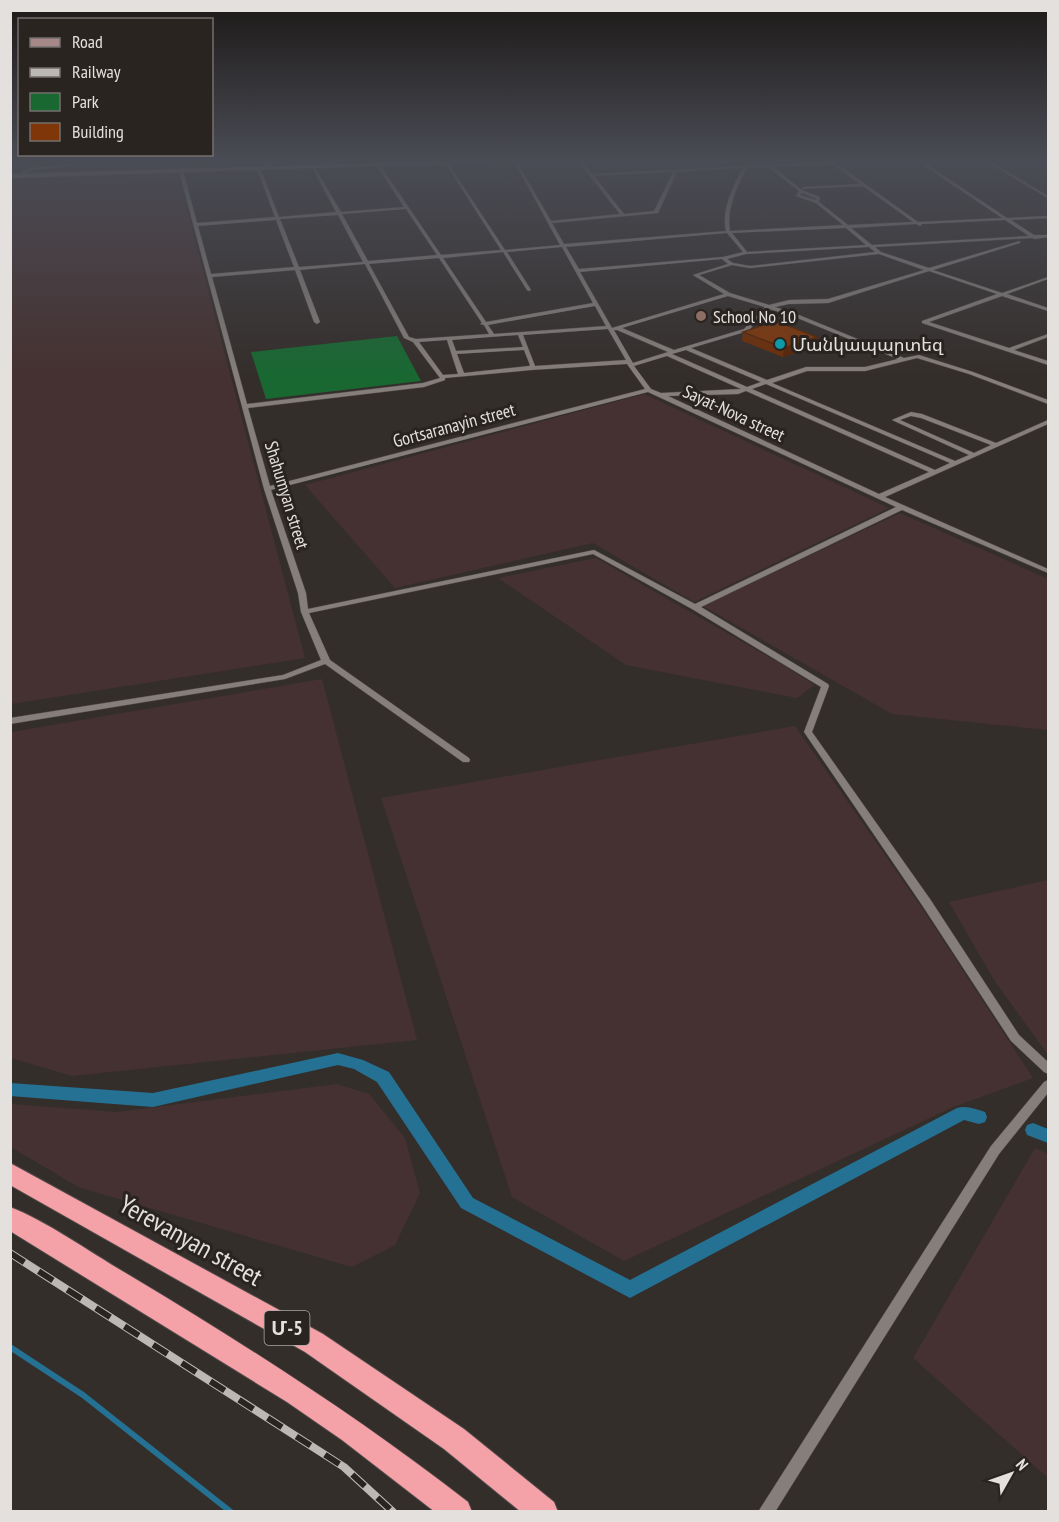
<svg xmlns="http://www.w3.org/2000/svg" width="1059" height="1522" font-family="'PT Sans Narrow','Noto Sans Armenian',sans-serif">
<rect width="100%" height="100%" fill="#342e2b"/>
<path fill="#453131" d="M 177,173 L 305,658 L 11,704 L 11,182 Z
M 644,394 L 889,508 L 694,602 L 593,543 L 395,588 L 305,485 Z
M 900,513 L 1048,579 L 1048,730 L 892,714 L 703,606 Z
M 596,558 L 783,665 L 814,685 L 797,698 L 626,665 L 498,578 Z
M 322,679 L 417,1040 L 72,1076 L 11,1058 L 11,732 Z
M 795,726 L 924,911 L 1033,1078 L 951,1108 L 624,1261 L 512,1197 L 381,798 Z
M 1048,880 L 1048,1055 L 994,980 L 949,902 Z
M 337,1084 L 369,1094 L 405,1138 L 420,1193 L 395,1245 L 352,1267 L 78,1187 L 11,1147 L 11,1104 L 117,1112 Z
M 1035,1148 L 1048,1154 L 1048,1478 L 913,1358 Z"/>
<path fill="#196832" d="M 397,336 L 421,381 L 266,399 L 251,352 Z"/>
<g fill="none" stroke-linecap="round" stroke-linejoin="round">
<path stroke="#247193" stroke-width="6" d="M 10,1347 L 83,1395 L 231,1512"/>
<path fill="#247193" fill-rule="evenodd" d="M 338,1053 L 363,1060 L 389,1072 L 473,1198 L 630,1280 L 957,1108 C 966,1105 976,1109 985,1112 L 987,1117 L 985,1122 L 979,1124 L 964,1120 L 630,1298 L 461,1208 L 377,1082 L 354,1069 L 338,1065 L 153,1107 L 10,1096 L 10,1083 L 153,1093 Z
M 1033,1123 L 1048,1129 L 1048,1143 L 1027,1135 L 1025,1130 L 1027,1125 Z"/>
<g stroke="#504b49" stroke-width="1">
<path id="street" d="M 37,161 L 41,161 L 38,167 L 80,164 L 82,165 L 32,170 L 26,173 L 23,177 L 21,177 L 23,171 L 34,166 Z
M 272,161 L 277,161 L 261,170 L 279,217 L 336,212 L 312,167 L 314,166 L 341,212 L 404,207 L 377,166 L 380,165 L 441,255 L 501,250 L 446,164 L 448,163 L 505,250 L 560,245 L 514,161 L 517,162 L 551,221 L 620,214 L 578,161 L 582,161 L 592,174 L 744,166 L 747,161 L 751,161 L 748,166 L 765,165 L 761,161 L 766,161 L 770,165 L 862,161 L 836,163 L 918,222 L 1002,218 L 917,161 L 922,161 L 1007,218 L 1048,216 L 1048,218 L 1011,220 L 1034,235 L 1048,235 L 1048,237 L 1035,239 L 1032,238 L 875,247 L 881,252 L 929,268 L 1020,241 L 1020,243 L 933,270 L 1002,293 L 1048,277 L 1048,279 L 1007,294 L 1048,308 L 1048,311 L 1002,296 L 929,322 L 1009,348 L 1048,334 L 1048,337 L 1014,350 L 1048,361 L 1048,365 L 922,323 L 922,321 L 997,294 L 929,271 L 828,303 L 789,304 L 775,307 L 794,313 L 904,358 L 919,355 L 973,372 L 1048,400 L 1048,404 L 969,374 L 917,358 L 865,371 L 807,371 L 772,383 L 955,461 L 969,455 L 892,420 L 911,412 L 922,414 L 996,443 L 1048,420 L 1048,424 L 885,497 L 1048,569 L 1048,573 L 902,510 L 701,607 L 828,684 L 829,686 L 812,732 L 930,899 L 1019,1035 L 1048,1062 L 1048,1074 L 1044,1072 L 1011,1041 L 922,905 L 804,732 L 821,687 L 692,609 L 593,554 L 309,613 L 330,660 L 469,758 L 470,760 L 469,762 L 463,762 L 325,664 L 285,679 L 10,724 L 10,718 L 283,675 L 321,660 L 301,612 L 298,593 L 264,489 L 179,171 L 181,170 L 183,171 L 197,223 L 275,217 L 257,169 ZM 832,164 L 860,184 L 803,187 L 802,189 L 863,186 L 913,222 L 848,225 L 819,202 L 820,197 L 802,190 L 773,167 ZM 768,167 L 799,191 L 796,196 L 816,203 L 843,225 L 730,231 C 726,210 737,186 747,168 ZM 743,168 C 733,186 721,210 726,231 L 564,244 L 552,223 L 658,213 L 677,172 ZM 673,172 L 654,211 L 624,214 L 594,176 ZM 802,193 L 817,199 L 816,200 L 800,195 ZM 406,209 L 437,255 L 368,261 L 342,214 ZM 338,215 L 363,262 L 299,267 L 280,219 ZM 276,220 L 294,267 L 211,274 L 198,226 ZM 1005,220 L 1029,236 L 872,245 L 851,228 L 916,224 L 920,226 L 922,224 ZM 846,228 L 866,245 L 747,252 L 732,233 ZM 727,233 L 743,252 L 723,257 L 579,269 L 566,247 ZM 562,247 L 593,303 L 486,322 L 443,258 L 503,252 L 527,290 L 529,291 L 531,290 L 507,252 ZM 869,247 L 875,252 L 750,266 L 733,263 L 727,259 L 746,254 ZM 879,254 L 924,270 L 828,299 L 789,300 L 769,305 L 730,293 L 699,275 L 732,265 L 750,268 ZM 439,258 L 482,323 L 480,324 L 484,325 L 489,334 L 416,339 L 409,337 L 369,264 ZM 722,259 L 728,264 L 693,275 L 724,294 L 612,328 L 580,272 ZM 365,264 L 404,338 L 413,342 L 440,378 L 423,383 L 247,404 L 212,277 L 295,270 L 314,322 L 317,324 L 320,322 L 300,270 ZM 728,296 L 765,307 L 744,329 L 674,350 L 622,328 ZM 595,306 L 606,326 L 494,334 L 488,325 ZM 769,309 L 790,315 L 898,359 L 865,367 L 806,367 L 767,380 L 691,348 L 748,331 ZM 608,329 L 626,360 L 535,366 L 523,335 ZM 614,330 L 617,330 L 668,352 L 633,363 ZM 518,335 L 523,347 L 456,351 L 452,340 ZM 447,340 L 458,374 L 443,375 L 419,342 ZM 524,350 L 530,365 L 529,366 L 464,373 L 457,354 ZM 686,350 L 761,382 L 747,387 L 672,354 ZM 667,356 L 741,389 L 661,393 L 651,389 L 634,366 ZM 627,364 L 645,389 L 270,486 L 248,408 L 424,387 L 445,380 L 445,378 L 531,370 ZM 766,384 L 950,463 L 935,470 L 752,389 ZM 746,391 L 929,472 L 879,494 L 668,396 L 738,394 ZM 648,392 L 896,507 L 695,604 L 594,550 L 308,609 L 306,593 L 271,490 ZM 911,416 L 921,418 L 991,445 L 974,453 L 900,420 Z
M 985,161 L 990,161 L 1048,196 L 1048,198 Z
M 1048,1080 L 1048,1093 L 999,1154 L 775,1512 L 758,1512 L 991,1146 L 1044,1082 Z"/>
</g>
<g stroke="#504b49" stroke-width="2">
<path id="secondary" d="M 458,161 L 524,161 L 10,178 L 10,174 Z"/>
</g>
<g stroke="#504b49" stroke-width="2">
<path id="highway" d="M 10,1163 L 323,1334 L 464,1429 L 554,1502 L 558,1512 L 521,1512 L 444,1449 L 305,1352 L 10,1185 Z
M 10,1207 C 47,1221 94,1255 129,1275 C 246,1345 360,1418 468,1502 L 472,1512 L 435,1512 L 342,1440 L 287,1402 L 10,1231 Z"/>
</g>
<use href="#street" fill="#857e7b" fill-rule="evenodd"/>
<use href="#secondary" fill="#a68888" fill-rule="evenodd"/>
<use href="#highway" fill="#f4a1a8" fill-rule="evenodd"/>
<g stroke="#bcb8b6" stroke-width="8">
<path id="rail" d="M 10,1253 L 344,1467 L 393,1512"/>
</g>
<use href="#rail" stroke="#2a2421" stroke-width="6" stroke-dasharray="17" stroke-linecap="butt"/>
</g>
<path fill="#6d2f09" d="M 743,332 L 816,346 L 783,357 L 742,341 Z"/>
<path fill="#592607" d="M 817,337 L 816,346 L 783,357 L 784,348 Z"/>
<path fill="#7f370a" stroke="#592607" stroke-width="1.5" d="M 776,321 L 817,337 L 784,348 L 743,332 Z"/>
<linearGradient id="sky" x2="0" y2="1"><stop stop-color="#1d1918"/><stop offset="0.43" stop-color="#4a4c55"/><stop offset="1" stop-color="#4a4c55" stop-opacity="0"/></linearGradient>
<rect width="1059" height="374" fill="url(#sky)"/>
<circle fill="#8d6e63" stroke="#2a2421" stroke-width="2" cx="701" cy="316" r="6"/>
<circle fill="#0f9aa8" stroke="#2a2421" stroke-width="2" cx="780" cy="344" r="6"/>
<g text-anchor="middle" dominant-baseline="central" stroke-width="6" stroke-linejoin="round" paint-order="stroke">
<g font-size="18" fill="#e4e0de" stroke="#2a2421" text-anchor="start">
<text x="713" y="316">School No 10</text>
<text x="792" y="344">Մանկապարտեզ</text>
</g>
<g font-size="18" fill="#e4e0de" stroke="#2a2421">
<text transform="translate(734 413) rotate(25)">Sayat-Nova street</text>
<text transform="translate(454 425) rotate(-15)">Gortsaranayin street</text>
<text transform="translate(287 495) rotate(73)">Shahumyan street</text>
</g>
<rect fill="#2a2421" stroke="#aca8a5" stroke-width="1.5" x="264.5" y="1311" width="45" height="34" rx="4.5"/>
<g font-size="20" font-weight="bold" fill="#e4e0de">
<text x="287" y="1328">Մ-5</text>
</g>
<g font-size="26" fill="#e4e0de" stroke="#2a2421">
<text transform="translate(191 1240) rotate(29)">Yerevanyan street</text>
</g>
</g>
<rect width="1059" height="1522" fill="none" stroke="#e4e0de" stroke-width="24"/>
<rect x="18" y="18" width="195" height="138" fill="#2a2421" stroke="#746f6d" stroke-width="1.5"/>
<rect x="30" y="38" width="30" height="9" fill="#a68888" stroke="#746f6d" stroke-width="1.5"/>
<text x="72" y="48" font-size="18" fill="#e4e0de">Road</text>
<rect x="30" y="68" width="30" height="9" fill="#bcb8b6" stroke="#746f6d" stroke-width="1.5"/>
<text x="72" y="78" font-size="18" fill="#e4e0de">Railway</text>
<rect x="30" y="93" width="30" height="18" fill="#196832" stroke="#746f6d" stroke-width="1.5"/>
<text x="72" y="108" font-size="18" fill="#e4e0de">Park</text>
<rect x="30" y="123" width="30" height="18" fill="#7f370a" stroke="#746f6d" stroke-width="1.5"/>
<text x="72" y="138" font-size="18" fill="#e4e0de">Building</text>
<g transform="translate(1011 1474) rotate(50)" stroke="#2a2421" stroke-width="4.5" paint-order="stroke">
<path d="M0-4.5L10 22L0 15L-10 22Z" fill="#e4e0de"/>
<text y="-9" font-size="16" font-weight="bold" text-anchor="middle" fill="#e4e0de">N</text>
</g>
</svg>
